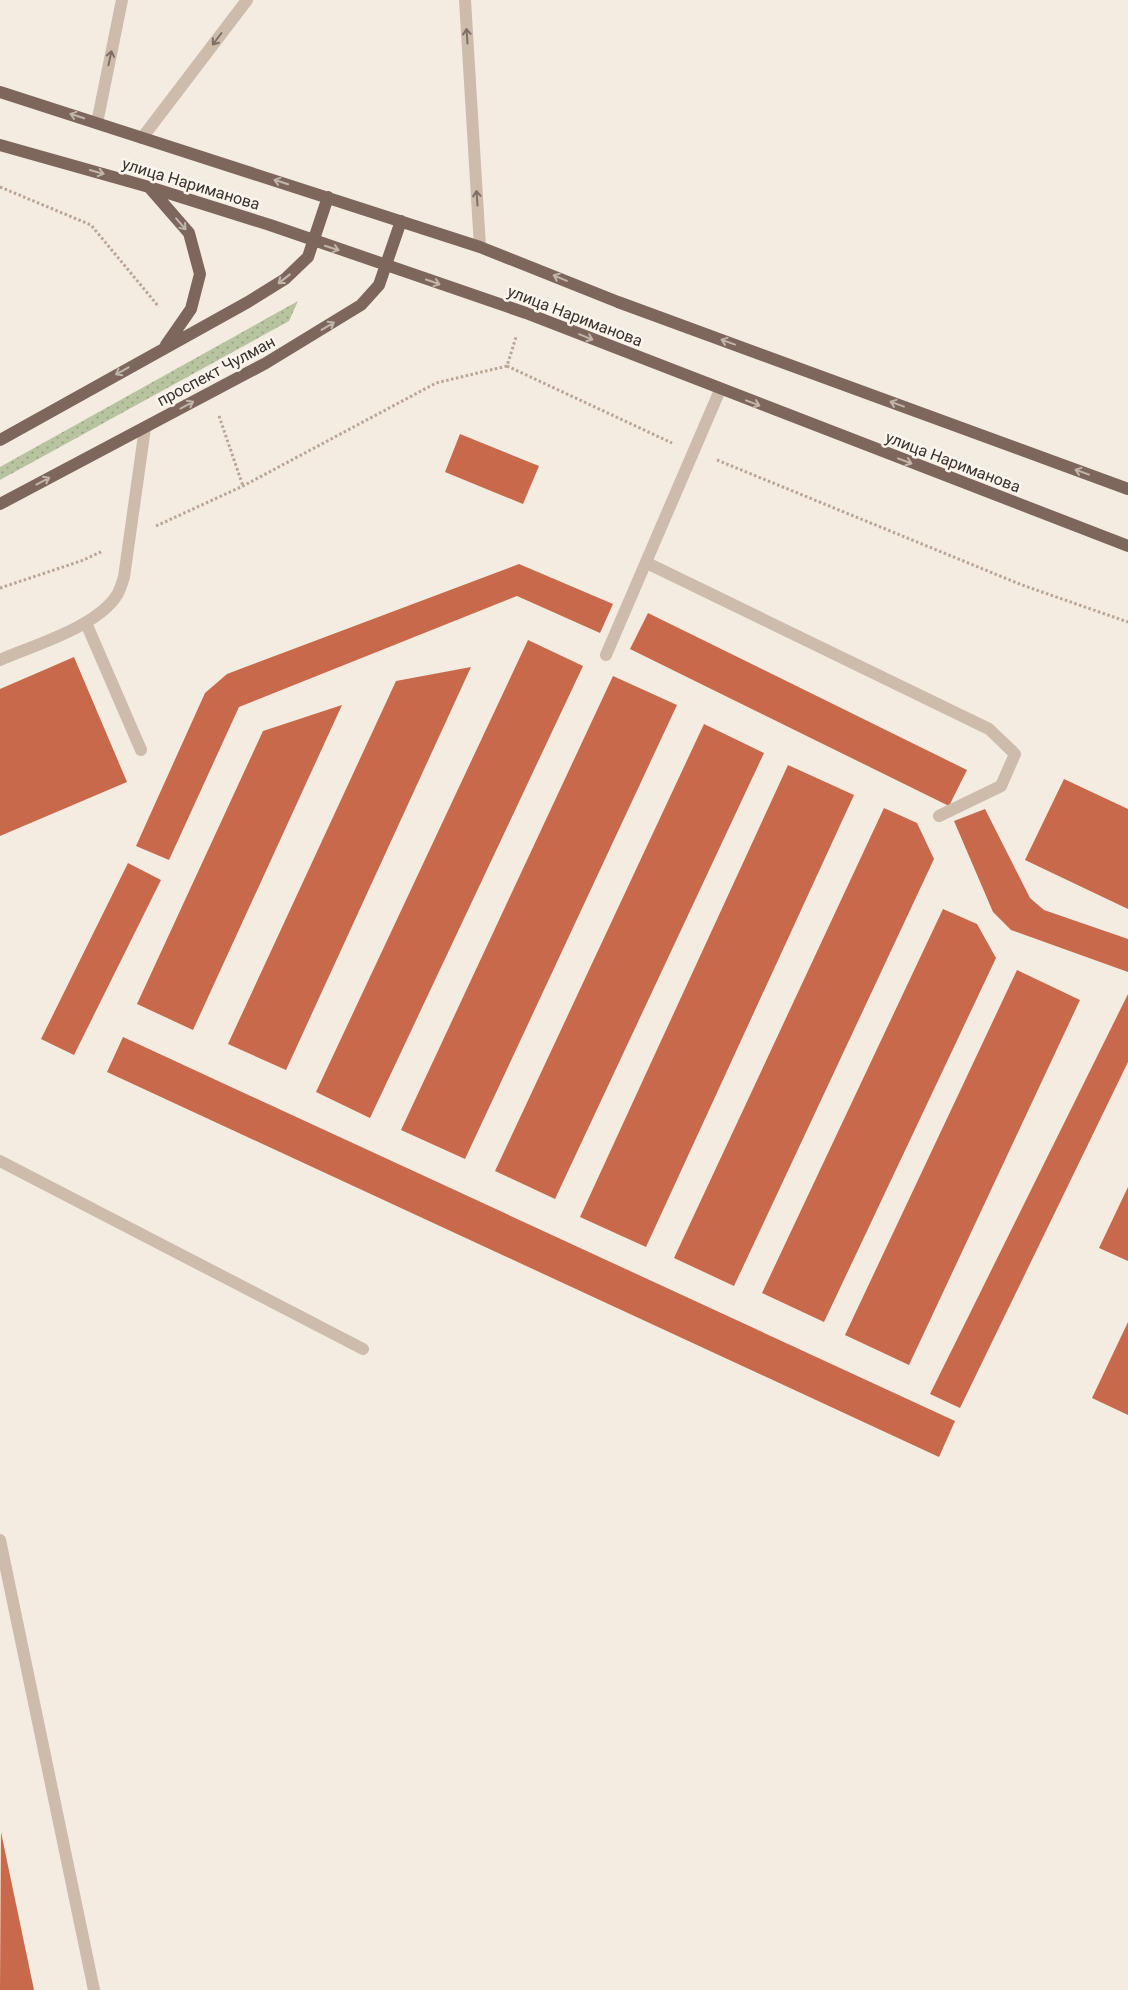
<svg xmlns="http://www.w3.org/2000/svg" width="1128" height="1990" font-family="Roboto,sans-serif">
<defs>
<pattern id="grass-dots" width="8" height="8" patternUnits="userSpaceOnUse" patternTransform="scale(1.25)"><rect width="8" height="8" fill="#b8c4a0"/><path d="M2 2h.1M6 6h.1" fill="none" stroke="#97a083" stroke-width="1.8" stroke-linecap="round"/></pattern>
</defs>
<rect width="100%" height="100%" fill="#f4ebe1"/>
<path fill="url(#grass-dots)" d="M 298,301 L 289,321 L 0,480 L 0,467 Z"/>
<path fill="#c8694b" d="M 460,434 L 539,466 L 523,504 L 445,472 Z
M 519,564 L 613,604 L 600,633 L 517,596 L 239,707 L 169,860 L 136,846 L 205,693 L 227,674 Z
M 648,613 L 967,770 L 949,806 L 630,649 Z
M 528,640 L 583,666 L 370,1118 L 316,1092 Z
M 74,657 L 127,782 L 0,836 L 0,689 Z
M 471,667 L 286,1070 L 228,1044 L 396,681 Z
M 613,676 L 677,705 L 465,1159 L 401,1130 Z
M 342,705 L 193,1030 L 137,1004 L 263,731 Z
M 704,724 L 764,753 L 555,1199 L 495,1171 Z
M 788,765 L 854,795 L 646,1247 L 580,1217 Z
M 1064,779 L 1128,809 L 1128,909 L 1025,860 Z
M 884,808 L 917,823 L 934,859 L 734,1286 L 674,1258 Z
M 985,809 L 1030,898 L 1044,910 L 1128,939 L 1128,972 L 1011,930 L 993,912 L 954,821 Z
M 128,863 L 161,880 L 74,1055 L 41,1039 Z
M 943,909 L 977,924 L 996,958 L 824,1322 L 762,1293 Z
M 1017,970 L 1080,1000 L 909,1365 L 845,1335 Z
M 1128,994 L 1128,1062 L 960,1408 L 930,1394 Z
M 123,1037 L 955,1421 L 939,1457 L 107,1072 Z
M 1128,1187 L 1128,1261 L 1099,1248 Z
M 1128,1322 L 1128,1415 L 1092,1398 Z
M 1,1832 L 7,1861 L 34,1990 L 0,1990 Z"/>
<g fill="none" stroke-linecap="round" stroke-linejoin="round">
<path stroke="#b9a596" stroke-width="3" stroke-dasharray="2.5 2.5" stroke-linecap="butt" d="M 0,187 L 91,225 L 159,307
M 507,366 L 672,443
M 219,416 L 243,486
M 717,460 L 1022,585 L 1128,622
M 156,526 L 243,486 L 436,383 L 507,366 L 516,337
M 0,588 L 81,561 L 103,551"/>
<path stroke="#cdbbac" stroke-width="12" d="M 465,0 L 480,247
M 97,123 L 122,0
M 142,138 L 247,0
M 647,563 L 989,729 L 1015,754 L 1001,786 L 939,816
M 86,623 L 141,750
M 606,655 L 720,390
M 0,660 C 34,645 97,627 117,595 C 120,590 122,583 124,577 L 145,428
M 0,1161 L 363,1349
M 0,1540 L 94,1990"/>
<path stroke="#7d675c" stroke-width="12" d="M 0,92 L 480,247 L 618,302 L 1128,489
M 0,145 L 149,187 L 270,225 L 526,313 L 1128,546
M 149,187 L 189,233 L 200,274 L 191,309 L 166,345
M 0,440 L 248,302 L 285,279 L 308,257 L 328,197
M 0,504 L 266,363 L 361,305 L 379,285 L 401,221"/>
</g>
<defs><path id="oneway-shaft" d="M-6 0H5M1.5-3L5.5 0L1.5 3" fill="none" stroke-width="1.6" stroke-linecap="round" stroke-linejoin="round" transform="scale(1.25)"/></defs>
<g stroke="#7d6f65">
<use href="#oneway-shaft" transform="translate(467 36) rotate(-94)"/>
<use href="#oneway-shaft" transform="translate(217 39) rotate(127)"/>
<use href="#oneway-shaft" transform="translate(110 58) rotate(-78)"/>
<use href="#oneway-shaft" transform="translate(477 198) rotate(-94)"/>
</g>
<g stroke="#c2b5ac">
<use href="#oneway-shaft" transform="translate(77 116) rotate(-162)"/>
<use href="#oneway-shaft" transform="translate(97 172) rotate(16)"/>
<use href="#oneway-shaft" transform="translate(281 182) rotate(-162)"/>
<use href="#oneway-shaft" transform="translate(181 224) rotate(49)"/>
<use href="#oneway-shaft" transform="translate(332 248) rotate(18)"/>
<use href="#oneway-shaft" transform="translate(560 278) rotate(-157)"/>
<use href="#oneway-shaft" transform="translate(284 279) rotate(142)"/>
<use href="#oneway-shaft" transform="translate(433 282) rotate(19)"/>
<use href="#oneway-shaft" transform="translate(328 326) rotate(-31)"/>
<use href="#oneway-shaft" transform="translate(586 337) rotate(22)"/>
<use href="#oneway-shaft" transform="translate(728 342) rotate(-160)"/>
<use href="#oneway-shaft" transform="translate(122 371) rotate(151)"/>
<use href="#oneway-shaft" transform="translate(753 403) rotate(21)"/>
<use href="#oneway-shaft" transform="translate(897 404) rotate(-160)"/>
<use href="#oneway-shaft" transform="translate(187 405) rotate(-28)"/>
<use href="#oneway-shaft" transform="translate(905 461) rotate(21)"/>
<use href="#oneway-shaft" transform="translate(1082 472) rotate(-160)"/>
<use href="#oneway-shaft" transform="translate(43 481) rotate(-28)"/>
</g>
<g text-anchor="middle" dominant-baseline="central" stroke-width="5" stroke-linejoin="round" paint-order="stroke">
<g font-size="16" fill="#3b302b" stroke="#fbf5ee">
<text transform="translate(191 184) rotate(17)">улица Нариманова</text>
<text transform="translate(575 316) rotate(21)">улица Нариманова</text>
<text transform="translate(216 371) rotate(-28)">проспект Чулман</text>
<text transform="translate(953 462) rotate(21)">улица Нариманова</text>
</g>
</g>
</svg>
